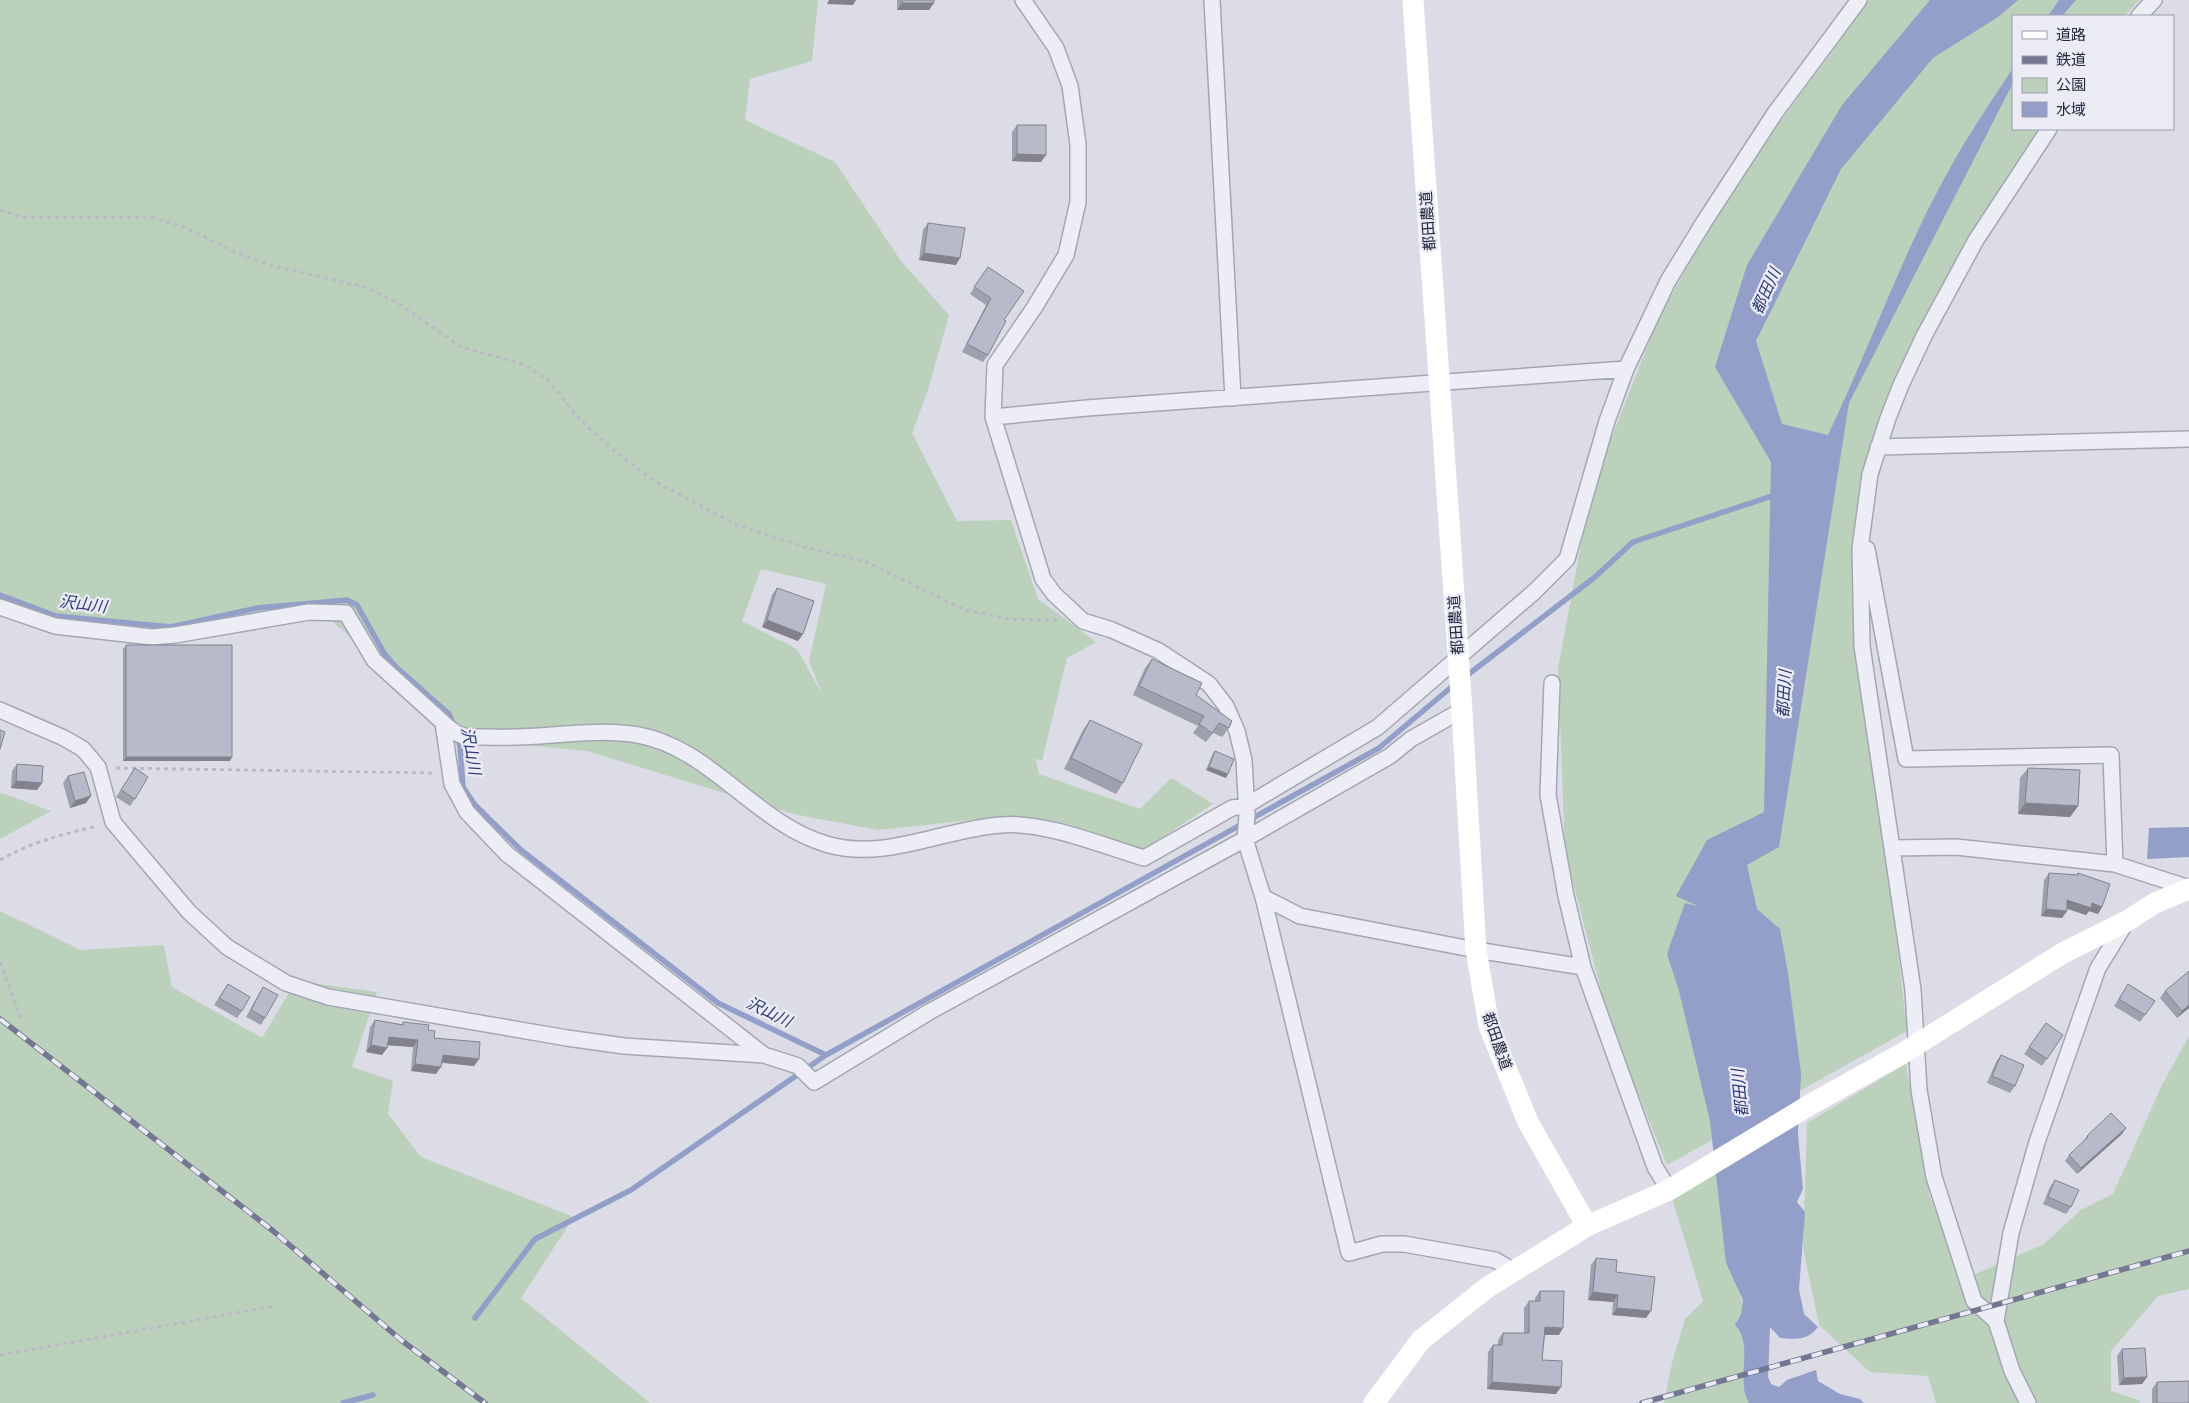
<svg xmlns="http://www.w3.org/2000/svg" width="2189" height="1403" font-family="Raleway,'Noto Sans JP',sans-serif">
<rect width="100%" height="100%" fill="#dbdce6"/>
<path fill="#bbd1bb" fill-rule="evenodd" d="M 0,0 L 818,0 L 812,61 L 750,79 L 745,120 L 835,162 L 901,261 L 949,315 L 928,390 L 912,433 L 957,521 L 1011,520 L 1038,599 L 1096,642 L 1067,658 L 1042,761 L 1030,757 L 1036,760 L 1039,774 L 1140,809 L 1171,778 L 1213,804 L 1140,852 L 1019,819 L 980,819 L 878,830 L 793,814 L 587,751 L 471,740 L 326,616 L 172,633 L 33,617 L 0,604 ZM 761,569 L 826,584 L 809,661 L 823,696 L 797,649 L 742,621 Z
M 1869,0 L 2140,0 L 2124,16 L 2013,16 L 2013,129 L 2044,129 L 1934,317 L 1865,499 L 1853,554 L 1907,1031 L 1667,1165 L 1609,1021 L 1565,851 L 1558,669 L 1591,490 L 1657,322 L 1725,198 Z
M 2,793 L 51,811 L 0,839 L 0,794 Z
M 0,911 L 81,950 L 164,945 L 172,987 L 262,1038 L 296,981 L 377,992 L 352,1067 L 393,1081 L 388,1114 L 421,1157 L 574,1217 L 521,1298 L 650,1403 L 0,1403 Z
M 2189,1036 L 2189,1289 L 2158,1296 L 2111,1351 L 2111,1391 L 2138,1400 L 2140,1403 L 1936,1403 L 1928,1376 L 1870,1372 L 1819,1325 L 1803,1248 L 1807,1123 L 1906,1064 L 1929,1194 L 1962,1280 L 2044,1244 L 2081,1210 L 2113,1194 L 2161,1087 Z
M 1716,1174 L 1762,1403 L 1664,1403 L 1672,1363 L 1685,1319 L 1703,1301 L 1672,1198 Z"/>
<path fill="#939fc9" d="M 1930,0 L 2018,0 L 1998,17 L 1933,58 L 1841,169 L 1756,341 L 1782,424 L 1828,435 C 1871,345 1904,248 1954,161 C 1972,129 1993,99 2013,68 L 2013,83 L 1849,403 L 1779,847 L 1747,865 L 1757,909 L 1780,929 L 1788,973 L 1801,1073 L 1798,1134 L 1803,1189 L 1797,1202 L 1805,1212 L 1799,1289 L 1804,1314 L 1818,1327 C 1807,1341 1797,1339 1780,1338 L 1770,1327 L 1768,1377 L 1771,1384 L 1779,1387 L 1787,1380 L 1816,1370 L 1818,1381 L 1840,1394 L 1860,1399 L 1864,1403 L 1749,1403 C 1747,1398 1744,1393 1744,1388 C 1741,1366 1751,1342 1735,1325 L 1741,1314 L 1743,1300 L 1726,1263 L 1710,1121 L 1679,991 L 1667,954 L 1685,903 L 1698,906 L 1676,896 L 1707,840 L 1764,812 L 1771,462 L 1715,367 L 1747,265 L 1842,105 Z
M 2059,0 L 2076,0 L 2062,16 L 2048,16 Z
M 2189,827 L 2189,857 L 2147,859 L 2149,828 Z"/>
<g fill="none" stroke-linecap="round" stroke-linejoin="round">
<path stroke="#939fc9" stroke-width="5.5" d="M 0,595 L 56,616 L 171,627 L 257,608 L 347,600 L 357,605 L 384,653 L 396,667 L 449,714 L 454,726
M 1465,677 L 1595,577 L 1633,542 L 1778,494
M 456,735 L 460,746 L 463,787 L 475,805 L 521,850 L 718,1003 L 826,1055
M 475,1318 L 535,1239 L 631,1190 L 826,1055 L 1379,748 L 1455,684
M 343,1403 L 373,1395"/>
<g stroke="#a4a6b3" stroke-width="18">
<path id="street" d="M 1023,0 L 1056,48 L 1070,86 L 1078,144 L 1078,202 L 1066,255 L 1034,308 L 995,365 L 993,417 L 1043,579 L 1054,594 L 1083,621 L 1112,630 L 1159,651 L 1209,684 L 1226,706 L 1237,731 L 1244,760 L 1247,815 L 1245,839 L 1263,897 L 1300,916 L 1476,950 L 1583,967
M 1212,0 L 1233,398
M 2139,16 L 2154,0
M 993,417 L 1087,408 L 1626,369
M 1878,447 L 2189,439
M 1867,549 L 1906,759 L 2111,755 L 2115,864
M 0,607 L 55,626 L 152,637 L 175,635 L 309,612 L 346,613 L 374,660 L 448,727 C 452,730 456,734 461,735 C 468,738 479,737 487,737 C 537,740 588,727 638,735 C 711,748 755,823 826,844 C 885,862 942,829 1001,825 C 1044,821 1101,845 1144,858 L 1232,808 L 1247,805 L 1378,727 L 1534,592 L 1567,559 L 1607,421 L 1626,369 L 1668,281 L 1704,222 L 1775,113 L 1859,0
M 1552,683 L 1548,795 L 1566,896 L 1583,967 L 1655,1167 L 1669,1190
M 0,710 L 64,738 L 83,749 L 98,767 L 113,822 L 189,912 L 227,947 L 286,983 L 328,997 L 567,1038 L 624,1046 L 764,1055 L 798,1066 L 814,1082 L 929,1012 L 1245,839 L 1390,756 L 1411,739 L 1462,710
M 443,723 L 452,784 L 467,812 L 507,854 L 764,1055
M 1892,848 L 1956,847 L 2115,864 L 2189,888
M 1263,897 L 1349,1253 L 1382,1244 L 1404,1244 L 1495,1260 L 1514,1271
M 1996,1321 L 2011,1233 L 2037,1142 L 2098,968 L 2127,921
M 2028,1403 L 2012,1371 L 1996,1321 L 1974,1301 L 1934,1177 L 1919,1090 L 1913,990 L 1862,646 L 1860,549 L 1870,474 L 1888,418 L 1901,385 L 1924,336 L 1976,240 L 2049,129"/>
</g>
<path stroke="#b9bac5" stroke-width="3" stroke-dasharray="4 4" stroke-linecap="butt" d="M 0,210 L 22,217 L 149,217 L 182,226 L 237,253 L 273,266 L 365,287 L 398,303 L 461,347 L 523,364 L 549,381 L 580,420 L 617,453 L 656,482 L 737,525 L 808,548 L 867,562 L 963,609 L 1007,619 L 1057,620
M 116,768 L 434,773
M 0,860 C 31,842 63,834 98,826
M 0,962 L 21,1018
M 0,1355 L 275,1306"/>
<use href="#street" stroke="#edeef5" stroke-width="15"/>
<path stroke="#fff" stroke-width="21" d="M 1413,0 L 1461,696 L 1476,950 L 1489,1026 L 1528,1122 L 1587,1226
M 1374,1403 L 1421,1340 L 1488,1287 L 1587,1226 L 1669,1190 L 1813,1103 L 1903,1053 L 2063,953 L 2127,921 L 2155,903 L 2189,889"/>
<g stroke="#737791" stroke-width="5.5">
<path id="rail" d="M 0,1019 L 272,1230 L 401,1340 L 485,1403
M 1642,1403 L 2189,1251"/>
</g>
<use href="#rail" stroke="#eaebf4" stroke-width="4" stroke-dasharray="11" stroke-linecap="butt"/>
</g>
<path fill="#9ea0ad" d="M 897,0 L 934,0 L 929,10 L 897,10 Z
M 1017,125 L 1041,162 L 1012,161 L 1012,132 Z
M 928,223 L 956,265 L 919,260 L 923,230 Z
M 988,267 L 1004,320 L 988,355 L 983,362 L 962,352 L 986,305 L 970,294 Z
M 777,588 L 803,634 L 798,641 L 762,627 L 772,595 Z
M 126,645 L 230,761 L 123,761 L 123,649 Z
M 1152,659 L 1196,695 L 1229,728 L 1222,737 L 1213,733 L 1206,742 L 1193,733 L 1198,726 L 1133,695 L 1145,668 Z
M 1090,720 L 1123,783 L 1116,794 L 1064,769 L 1083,730 Z
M 1215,751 L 1226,778 L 1206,770 L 1212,755 Z
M 17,764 L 42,783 L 37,790 L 11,788 L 12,771 Z
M 135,768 L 135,799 L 130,806 L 116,797 Z
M 2028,768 L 2078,806 L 2070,817 L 2018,814 L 2020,778 Z
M 68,776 L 86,803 L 70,808 L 63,783 Z
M 2049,873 L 2077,875 L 2078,873 L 2102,907 L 2098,914 L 2089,911 L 2086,915 L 2067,909 L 2067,911 L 2062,918 L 2041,916 L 2044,880 Z
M 228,984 L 242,1011 L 237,1018 L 214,1005 Z
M 2128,984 L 2155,1001 L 2140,1022 L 2114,1006 Z
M 263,987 L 265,1018 L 261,1025 L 246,1017 L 258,995 Z
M 2165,991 L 2189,1008 L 2177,1018 L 2160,998 Z
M 375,1020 L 402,1025 L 403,1022 L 428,1030 L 434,1038 L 479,1059 L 474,1066 L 442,1063 L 436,1074 L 411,1071 L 413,1047 L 388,1045 L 387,1048 L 382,1055 L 366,1052 L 370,1027 Z
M 2046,1023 L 2063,1035 L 2042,1066 L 2024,1054 Z
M 2001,1055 L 2015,1086 L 2010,1093 L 1987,1083 L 1996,1062 Z
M 2126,1128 L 2122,1134 L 2077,1174 L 2065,1161 L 2069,1155 L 2083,1142 L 2087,1136 Z
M 2055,1180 L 2071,1207 L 2066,1214 L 2043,1204 L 2050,1187 Z
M 1596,1258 L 1616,1272 L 1646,1318 L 1612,1315 L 1613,1302 L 1588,1300 L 1591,1265 Z
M 1540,1291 L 1559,1335 L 1545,1335 L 1542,1360 L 1556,1394 L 1487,1389 L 1488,1352 L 1493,1345 L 1498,1345 L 1498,1340 L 1503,1333 L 1524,1333 L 1524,1308 L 1529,1301 L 1535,1301 L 1535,1298 Z
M 2122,1349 L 2147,1377 L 2142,1384 L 2119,1385 L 2117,1356 Z
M 2157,1382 L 2189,1403 L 2152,1403 L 2152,1389 Z"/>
<path fill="#81828d" d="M 829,0 L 856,0 L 853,5 L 827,4 Z
M 902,3 L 934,3 L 929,10 L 897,10 Z
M 1017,154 L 1046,155 L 1041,162 L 1012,161 Z
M 924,253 L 960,258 L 956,265 L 919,260 Z
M 767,620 L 803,634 L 798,641 L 762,627 Z
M 126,757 L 232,757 L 230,761 L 123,761 Z
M 1209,767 L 1228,774 L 1226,778 L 1206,770 Z
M 16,781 L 42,783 L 37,790 L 11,788 Z
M 91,796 L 86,803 L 70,808 L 75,801 Z
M 2025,803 L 2078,806 L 2070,817 L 2018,814 Z
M 2067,900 L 2092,903 L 2102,907 L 2098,914 L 2089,911 L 2086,915 L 2063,907 Z
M 2046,909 L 2067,911 L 2062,918 L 2041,916 Z
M 2189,1005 L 2189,1008 L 2177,1018 L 2182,1011 Z
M 389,1037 L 418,1040 L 413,1047 L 384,1045 Z
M 371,1045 L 387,1048 L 382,1055 L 366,1052 Z
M 443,1055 L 479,1059 L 474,1066 L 438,1062 Z
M 415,1064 L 441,1067 L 436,1074 L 411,1071 Z
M 2126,1128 L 2122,1134 L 2077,1174 L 2081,1168 Z
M 1593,1292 L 1618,1295 L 1613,1302 L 1588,1300 Z
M 1617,1308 L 1651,1311 L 1646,1318 L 1612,1315 Z
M 1545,1327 L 1563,1328 L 1559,1335 L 1540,1335 Z
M 2147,1377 L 2142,1384 L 2119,1385 L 2124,1378 Z
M 1492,1382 L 1561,1387 L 1556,1394 L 1487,1389 Z"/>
<path fill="#b8bac9" stroke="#81828d" d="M 902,0 L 934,0 L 934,3 L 902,3 Z
M 1017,125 L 1046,125 L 1046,155 L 1017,154 Z
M 928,223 L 965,228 L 960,258 L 924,253 Z
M 988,267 L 1024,291 L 1004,320 L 1006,321 L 988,355 L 967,344 L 991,298 L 974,287 Z
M 777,588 L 814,601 L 803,634 L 767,620 Z
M 126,645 L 232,645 L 232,757 L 126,757 Z
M 1152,659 L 1202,683 L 1196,695 L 1232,721 L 1229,728 L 1219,723 L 1212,733 L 1199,724 L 1204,716 L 1139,686 Z
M 1090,720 L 1142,744 L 1123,783 L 1071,758 Z
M 0,730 L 5,732 L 0,749 Z
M 1215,751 L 1234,759 L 1228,774 L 1209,767 Z
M 17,764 L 43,766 L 42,783 L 16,781 Z
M 135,768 L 148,777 L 135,799 L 121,790 Z
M 2028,768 L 2080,770 L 2078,806 L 2025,803 Z
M 84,772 L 91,796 L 75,801 L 68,776 Z
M 2049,873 L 2078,875 L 2078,873 L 2110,884 L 2102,907 L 2092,903 L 2091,908 L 2067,900 L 2067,911 L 2046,909 Z
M 2189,971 L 2189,1005 L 2182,1011 L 2165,991 Z
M 228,984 L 250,997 L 242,1011 L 219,998 Z
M 2128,984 L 2155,1001 L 2145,1015 L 2119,999 Z
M 263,987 L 278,995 L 265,1018 L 251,1010 Z
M 375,1020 L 403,1025 L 403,1022 L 429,1025 L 428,1030 L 435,1031 L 434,1038 L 480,1042 L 479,1059 L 443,1055 L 441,1067 L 415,1064 L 418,1040 L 389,1037 L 387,1048 L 371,1045 Z
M 2046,1023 L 2063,1035 L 2047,1059 L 2029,1047 Z
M 2001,1055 L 2024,1065 L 2015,1086 L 1992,1076 Z
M 2111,1113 L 2126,1128 L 2081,1168 L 2069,1155 L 2088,1137 L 2087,1136 Z
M 2055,1180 L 2079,1190 L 2071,1207 L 2048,1197 Z
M 1596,1258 L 1617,1260 L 1616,1272 L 1655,1277 L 1651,1311 L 1617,1308 L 1618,1295 L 1593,1292 Z
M 1540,1291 L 1564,1291 L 1563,1328 L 1545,1327 L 1542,1360 L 1562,1361 L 1561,1387 L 1492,1382 L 1493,1345 L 1502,1345 L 1503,1333 L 1529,1333 L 1529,1301 L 1540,1301 Z
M 2145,1348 L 2147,1377 L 2124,1378 L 2122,1349 Z
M 2189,1381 L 2189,1403 L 2157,1403 L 2157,1382 Z"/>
<g text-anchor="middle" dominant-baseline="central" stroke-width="4.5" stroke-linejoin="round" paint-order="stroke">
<g font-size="15" fill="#24273d" stroke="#eaebf4">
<text transform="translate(1428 221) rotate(-94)">都田農道</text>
<text transform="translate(1456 625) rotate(-94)">都田農道</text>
<text transform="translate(1497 1041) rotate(71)">都田農道</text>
</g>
<g font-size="16" font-style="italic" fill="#2c3973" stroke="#eaebf4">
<text transform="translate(1766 291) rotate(-66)">都田川</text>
<text transform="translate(83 604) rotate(7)">沢山川</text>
<text transform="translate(1784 694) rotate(-87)">都田川</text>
<text transform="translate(471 751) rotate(80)">沢山川</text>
<text transform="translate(769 1012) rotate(26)">沢山川</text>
<text transform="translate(1740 1093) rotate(-96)">都田川</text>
</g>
</g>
<rect x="2012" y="15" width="162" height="115" fill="#eaebf4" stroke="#9b9dab"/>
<rect x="2022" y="31" width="25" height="8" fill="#ffffff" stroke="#9b9dab"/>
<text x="2056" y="40" font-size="15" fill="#24273d">道路</text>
<rect x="2022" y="56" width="25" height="8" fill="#737791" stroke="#9b9dab"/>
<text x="2056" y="65" font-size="15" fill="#24273d">鉄道</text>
<rect x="2022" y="78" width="25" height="15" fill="#bbd1bb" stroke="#9b9dab"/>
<text x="2056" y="90" font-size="15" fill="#24273d">公園</text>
<rect x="2022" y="102" width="25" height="15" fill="#939fc9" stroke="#9b9dab"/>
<text x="2056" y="115" font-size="15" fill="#24273d">水域</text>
</svg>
